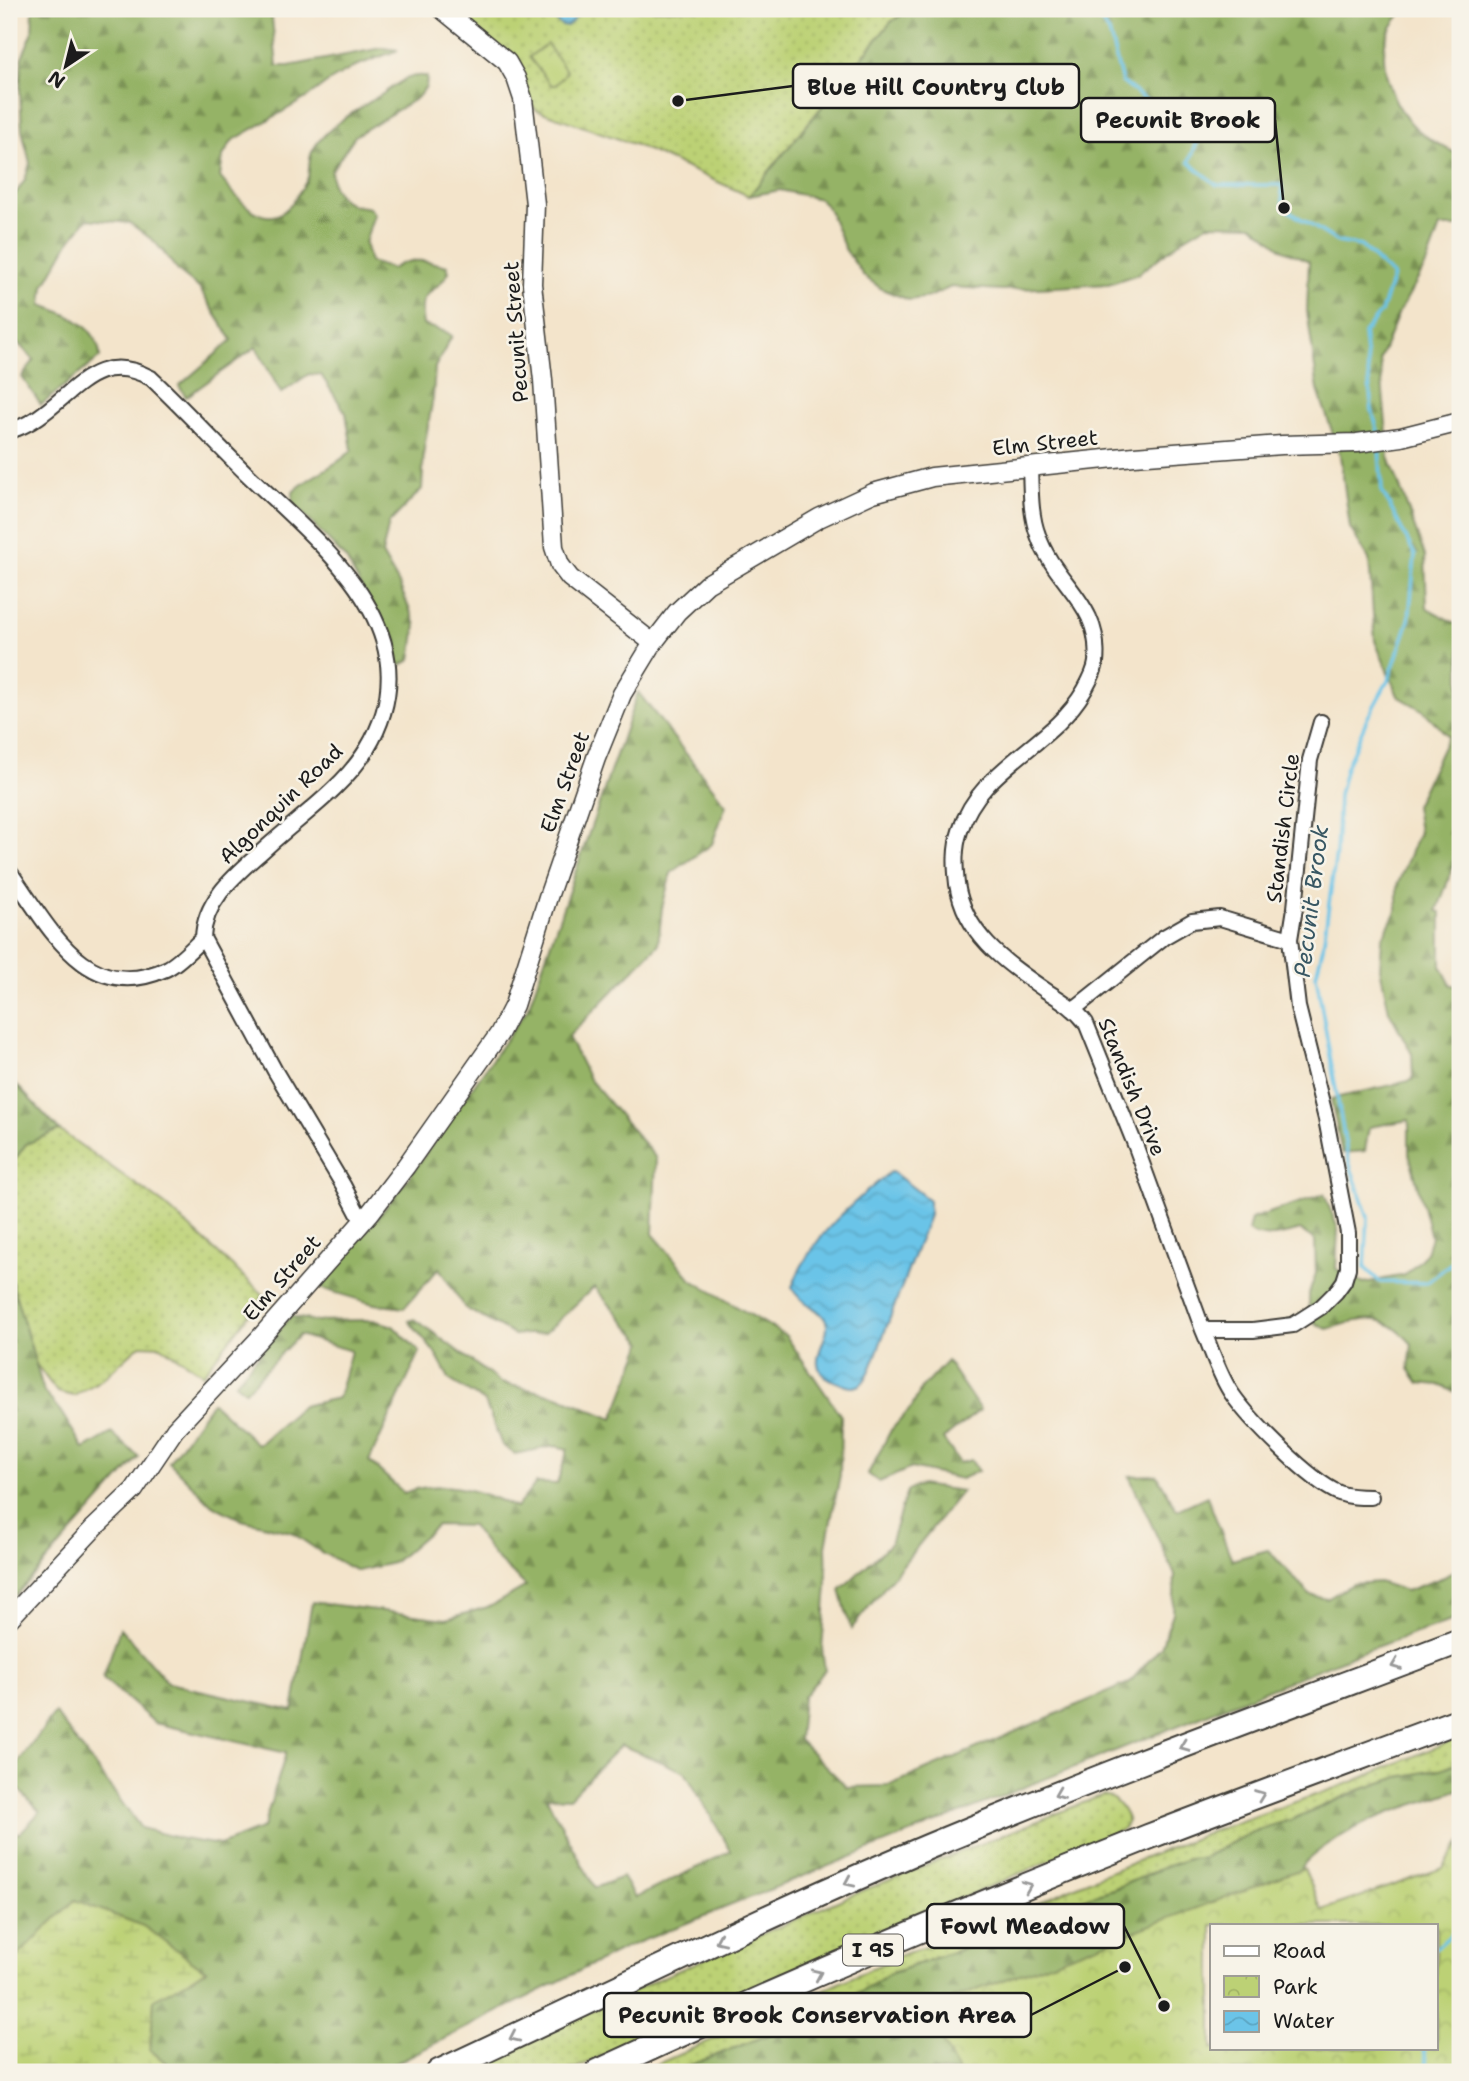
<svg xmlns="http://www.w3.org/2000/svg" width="1469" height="2081" font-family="'Shantell Sans',sans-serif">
<defs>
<pattern id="grass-dots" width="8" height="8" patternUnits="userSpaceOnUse" patternTransform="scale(1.75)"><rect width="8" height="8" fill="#bcd175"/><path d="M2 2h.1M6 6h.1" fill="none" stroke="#a1b365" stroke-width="1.8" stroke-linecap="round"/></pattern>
<pattern id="forest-firs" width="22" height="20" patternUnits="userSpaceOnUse" patternTransform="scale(1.75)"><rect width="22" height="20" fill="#95b366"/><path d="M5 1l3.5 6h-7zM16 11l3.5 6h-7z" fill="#799153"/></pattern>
<pattern id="wetland-marsh" width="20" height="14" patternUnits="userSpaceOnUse" patternTransform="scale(1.75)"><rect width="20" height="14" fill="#bcd175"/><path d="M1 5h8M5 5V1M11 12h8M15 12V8" fill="none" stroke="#a1b365"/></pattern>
<pattern id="park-crowns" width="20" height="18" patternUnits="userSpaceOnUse" patternTransform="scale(1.75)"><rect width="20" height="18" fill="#bcd175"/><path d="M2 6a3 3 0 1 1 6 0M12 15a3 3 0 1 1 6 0" fill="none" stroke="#a1b365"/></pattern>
<pattern id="water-waves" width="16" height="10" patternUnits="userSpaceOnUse" patternTransform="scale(1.75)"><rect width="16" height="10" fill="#6bc4e8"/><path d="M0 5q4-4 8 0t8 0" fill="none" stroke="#5ca8c6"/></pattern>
</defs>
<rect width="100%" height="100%" fill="#f7f3e8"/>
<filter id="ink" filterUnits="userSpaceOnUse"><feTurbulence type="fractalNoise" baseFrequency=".0143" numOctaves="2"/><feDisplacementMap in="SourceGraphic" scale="14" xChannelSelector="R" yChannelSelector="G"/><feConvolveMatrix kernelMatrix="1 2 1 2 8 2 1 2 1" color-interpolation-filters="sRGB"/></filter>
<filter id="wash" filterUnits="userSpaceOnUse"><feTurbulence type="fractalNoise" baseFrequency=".00686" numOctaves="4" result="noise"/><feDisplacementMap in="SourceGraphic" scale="28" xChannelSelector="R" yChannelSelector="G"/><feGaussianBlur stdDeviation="1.57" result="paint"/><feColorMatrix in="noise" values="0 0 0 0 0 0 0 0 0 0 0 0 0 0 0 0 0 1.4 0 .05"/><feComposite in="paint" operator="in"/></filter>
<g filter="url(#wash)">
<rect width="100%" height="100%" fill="#f3e4cb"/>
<path fill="url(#grass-dots)" stroke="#6c7648" stroke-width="2" d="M 453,9 L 911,9 L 891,22 L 749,196 L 636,145 L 536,110 Z
M 59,1130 L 165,1205 L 264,1295 L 203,1374 L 161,1346 L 140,1345 L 104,1378 L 74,1396 L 57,1392 L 36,1364 L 9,1273 L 9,1168 L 26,1144 Z
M 1460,1737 L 1460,1762 L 1441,1769 L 1399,1777 L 1360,1790 L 1293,1819 L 1252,1832 L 1203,1858 L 1189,1859 L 1165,1867 L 1116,1888 L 1088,1897 L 1048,1918 L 992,1941 L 964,1948 L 889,1974 L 849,2000 L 817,2012 L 789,2027 L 673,2072 L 640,2072 L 904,1954 L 989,1926 L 1082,1883 L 1213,1831 L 1352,1782 Z
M 1103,1795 C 1116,1797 1123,1809 1128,1821 L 1124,1829 L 883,1932 L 567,2072 L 460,2072 L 654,1981 L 847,1897 Z"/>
<path fill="url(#forest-firs)" stroke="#586841" stroke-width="2" fill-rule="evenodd" d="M 33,9 L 271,9 L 277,66 L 289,66 L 382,48 L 398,50 L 356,66 L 328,82 L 308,97 L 232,141 L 223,156 L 220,177 C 239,201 269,238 294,200 C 298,193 306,184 308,177 C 310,168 308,159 313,150 C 324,128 363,106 384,93 C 397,84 411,72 427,77 L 426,87 L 417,98 L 355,136 L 331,171 L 333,187 L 343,200 L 353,205 L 370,208 L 374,214 L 365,243 L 370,262 L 392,269 C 409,256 427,261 447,266 L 449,272 C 435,297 417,285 423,325 L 446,332 L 452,336 L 435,367 L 433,398 L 424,448 L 422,489 L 389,523 L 382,554 L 399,584 L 416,625 L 411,660 L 399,666 L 394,661 L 389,638 L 346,559 L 293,503 L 293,492 C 311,474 335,468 352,450 L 346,413 L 321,375 L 309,374 L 281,393 L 256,347 L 186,397 L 179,386 L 232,340 L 199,288 L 179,272 L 155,242 L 130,223 L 87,219 L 69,242 L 44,286 L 42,305 C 68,314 99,326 100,357 L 41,405 L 22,377 L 34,360 L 16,341 L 9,342 L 9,203 L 25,180 L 30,163 L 22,130 L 20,92 L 22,57 L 32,34 Z
M 911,9 L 1405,9 C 1400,15 1393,23 1389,31 C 1376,59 1391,101 1410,122 C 1422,136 1444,148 1460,155 L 1460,227 L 1440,227 L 1426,265 L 1399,312 L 1380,359 L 1389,457 L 1425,556 L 1427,608 L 1460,626 L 1460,848 L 1437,911 L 1441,912 L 1441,966 L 1451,985 L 1460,986 L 1460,1394 L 1439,1385 L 1419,1383 L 1409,1369 L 1412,1344 C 1382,1310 1367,1318 1327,1329 L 1313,1322 L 1309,1303 L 1309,1294 L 1316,1273 L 1315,1240 L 1300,1230 C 1282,1235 1266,1241 1248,1231 L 1251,1219 L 1324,1194 L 1338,1229 L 1336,1269 L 1364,1283 L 1405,1275 L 1425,1255 L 1431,1237 L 1409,1153 L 1409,1120 L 1369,1127 L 1365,1151 L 1342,1153 L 1331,1099 L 1413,1080 L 1412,1054 L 1389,1011 L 1380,968 L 1382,939 L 1397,909 L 1397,886 L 1419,832 L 1415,806 L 1448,736 L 1424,711 L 1398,696 L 1375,641 L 1369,559 L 1350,528 L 1340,455 L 1318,390 L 1307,311 L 1309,261 L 1283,250 L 1253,225 L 1208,224 L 1186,237 L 1138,274 L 1108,284 L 1002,290 L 951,287 L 929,297 L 909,300 L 882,289 L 864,276 L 845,249 L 828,208 L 820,199 L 780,190 L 749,196 L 891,22 Z
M 638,692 L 726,805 L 712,844 L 671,873 L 662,908 L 658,945 L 568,1037 L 589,1079 L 656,1158 L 653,1234 L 692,1280 L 786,1336 L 841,1416 L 840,1475 L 826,1546 L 827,1585 L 822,1649 L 825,1670 L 803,1697 L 799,1740 L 847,1787 L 888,1786 L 1129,1683 L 1161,1647 L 1173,1613 L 1175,1575 L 1129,1476 L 1157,1475 L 1177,1510 L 1207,1496 L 1232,1560 L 1268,1550 L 1310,1595 L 1327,1599 L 1352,1584 L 1379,1582 L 1406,1591 L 1444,1577 L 1460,1567 L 1460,1618 L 1361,1652 L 627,1947 L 378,2072 L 177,2072 L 150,2050 L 154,1999 L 205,1970 L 24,1951 L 9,1964 L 9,1826 L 19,1834 L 40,1812 L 9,1779 L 9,1775 L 55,1713 L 141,1828 L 182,1839 L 220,1845 L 263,1828 L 286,1753 L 155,1723 L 103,1678 L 120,1628 L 168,1683 L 293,1711 L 312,1602 L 446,1619 L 491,1606 L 526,1586 L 495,1557 L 472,1526 L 437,1525 L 393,1563 L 357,1571 L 319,1551 L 291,1532 L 242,1520 L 212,1505 L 169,1462 L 212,1402 L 258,1445 L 302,1406 L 338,1398 L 351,1351 L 299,1335 L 245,1391 L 235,1383 L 291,1316 L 313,1321 L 373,1320 L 393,1326 L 420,1352 L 369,1461 L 404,1493 C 441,1478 481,1490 516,1508 L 536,1483 L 557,1484 L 568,1449 L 555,1446 L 515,1454 L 502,1445 L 485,1402 L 450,1380 L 435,1353 L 409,1321 L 415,1319 L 501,1383 L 558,1396 L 613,1419 L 643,1342 L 594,1287 L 545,1333 L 514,1335 L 465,1308 L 439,1268 L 404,1308 L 374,1304 L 320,1288 L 400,1190 L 528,1008 ZM 621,1745 L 685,1772 L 731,1851 L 635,1898 L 622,1877 L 595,1888 L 546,1797 L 569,1798 Z
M 9,1077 L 59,1130 L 26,1144 L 9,1168 Z
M 9,1273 L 44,1392 L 61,1412 L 84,1449 L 112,1433 L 139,1457 L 9,1603 Z
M 947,1361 L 980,1410 L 943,1439 L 960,1463 L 971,1460 L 978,1471 L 961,1479 L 911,1468 L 879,1482 L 868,1474 L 891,1430 L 912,1407 L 921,1389 Z
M 920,1485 L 962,1491 L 851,1629 L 840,1590 L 890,1544 L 907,1491 Z
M 1460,1762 L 1460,1789 C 1432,1800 1401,1807 1374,1819 C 1356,1827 1300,1856 1298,1876 C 1296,1893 1314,1904 1325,1914 L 1460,1868 L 1460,2072 L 1436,2015 L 1436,1925 L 1212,1925 L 1118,2072 L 673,2072 L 789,2027 L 817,2012 L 849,2000 L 889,1974 L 964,1948 L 992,1941 L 1048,1918 L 1088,1897 L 1116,1888 L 1165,1867 L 1189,1859 L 1203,1858 L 1252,1832 L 1293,1819 L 1360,1790 L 1399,1777 L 1441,1769 Z"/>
<path fill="url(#wetland-marsh)" stroke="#6c7648" stroke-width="2" d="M 75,1900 L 143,1926 L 206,1971 L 154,1999 L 150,2050 L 177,2072 L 9,2072 L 9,1964 Z"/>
<path fill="url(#park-crowns)" stroke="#6c7648" stroke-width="2" fill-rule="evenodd" d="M 547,44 L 567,72 L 556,85 L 551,85 L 529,57 Z
M 1460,1843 L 1460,2072 L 958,2072 L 926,2009 L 1304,1868 L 1322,1910 L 1443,1868 ZM 1212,1925 L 1436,1925 L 1436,2048 L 1212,2048 Z"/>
<path fill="url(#water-waves)" stroke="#447082" stroke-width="2" d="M 556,9 L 578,9 L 574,20 L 567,26 L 562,26 L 555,20 L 553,14 Z
M 890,1172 L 894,1173 L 929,1200 L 929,1215 L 871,1368 C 867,1376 863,1387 853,1387 C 846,1387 839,1383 832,1380 C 800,1365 833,1338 826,1321 C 820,1307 799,1304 792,1287 C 811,1237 850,1205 890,1172 Z"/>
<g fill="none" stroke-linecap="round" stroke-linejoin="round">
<path stroke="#6bc4e8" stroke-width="3.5" d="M 1091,9 L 1109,32 L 1122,82 L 1152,105 L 1187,101 L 1203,128 L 1189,162 L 1217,185 L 1281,185 L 1284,208 L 1338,242 L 1361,246 L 1393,276 L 1381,312 L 1364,333 L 1372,410 L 1378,432
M 1379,447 L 1382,491 L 1415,555 L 1409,620 L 1389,679 L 1368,717 L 1346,767 L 1339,795 L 1336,853 L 1323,947 L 1316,975 L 1348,1159 L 1368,1217 L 1365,1268 L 1380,1282 L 1426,1283 L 1454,1261 L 1460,1260
M 1436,1948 L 1460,1927
M 1424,2048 L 1428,2072"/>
</g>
</g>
<g filter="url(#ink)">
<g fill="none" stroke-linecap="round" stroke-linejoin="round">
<g stroke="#3c3a36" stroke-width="18">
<path id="minor" d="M 9,431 C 67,415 86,343 151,378 C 185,410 216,444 249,476 C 325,548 436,634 367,749 C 343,788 301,816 268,846 C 241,871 204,897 203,938 L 275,1071 L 343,1185 L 362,1221
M 1030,467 C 1031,489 1030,514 1038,535 C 1054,584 1102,603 1096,662 C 1095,672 1089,682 1084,691 C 1051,747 980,767 960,831 C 954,849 955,866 957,884 C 965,935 1005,962 1045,990 C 1061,1000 1075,1008 1086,1023 L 1136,1147 L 1203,1330 L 1253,1330 L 1293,1325 L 1321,1307 L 1336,1292 L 1344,1281 L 1348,1268 L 1348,1233 L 1326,1119 L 1298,1007 L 1290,939 L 1295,908 L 1310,760 L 1321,722
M 9,871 C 48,924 85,1006 166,969 C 179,963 192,948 203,938
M 1074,1009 L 1164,937 L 1192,921 L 1220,918 L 1290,939
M 1203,1330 C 1212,1351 1219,1375 1232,1394 C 1250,1420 1310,1481 1339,1493 C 1349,1497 1360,1497 1371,1497"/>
</g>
<g stroke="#3c3a36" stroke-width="21">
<path id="tertiary" d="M 442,9 L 507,62 L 516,78 L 523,99 L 535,204 L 532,284 L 543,380 L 554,547 L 560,565 L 570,578 L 653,643
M 9,1619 L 94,1528 L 134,1490 L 175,1429 L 260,1338 L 370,1213 L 406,1166 L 499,1034 L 514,1005 L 548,897 L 596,758 L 622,694 L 653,643 L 677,612 L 707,584 L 819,518 L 873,493 L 932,477 L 1134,456 L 1282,445 L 1357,443 L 1401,437 L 1460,422"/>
</g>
<g stroke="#3c3a36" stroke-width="28">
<path id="motorway" d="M 439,2072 C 602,1996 764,1916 930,1846 C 1105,1773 1283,1708 1460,1641
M 598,2072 C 779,1988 963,1910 1148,1837 C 1251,1797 1356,1759 1460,1720"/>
</g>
<use href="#minor" stroke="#fff" stroke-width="14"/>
<use href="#tertiary" stroke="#fff" stroke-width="18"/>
<use href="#motorway" stroke="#fff" stroke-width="24"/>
</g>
<defs><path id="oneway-chevron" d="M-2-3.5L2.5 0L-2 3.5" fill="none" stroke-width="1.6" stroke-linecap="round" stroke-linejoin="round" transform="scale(1.75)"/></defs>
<g stroke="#999">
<use href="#oneway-chevron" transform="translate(1396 1665) rotate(159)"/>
<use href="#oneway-chevron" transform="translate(1184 1746) rotate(159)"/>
<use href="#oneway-chevron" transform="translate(1059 1794) rotate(158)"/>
<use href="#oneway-chevron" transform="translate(1260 1795) rotate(-21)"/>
<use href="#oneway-chevron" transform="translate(849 1882) rotate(156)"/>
<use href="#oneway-chevron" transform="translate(1027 1886) rotate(-22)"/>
<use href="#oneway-chevron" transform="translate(720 1940) rotate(156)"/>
<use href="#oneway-chevron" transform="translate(817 1974) rotate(-24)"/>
<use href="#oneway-chevron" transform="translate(514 2037) rotate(155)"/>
</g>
</g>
<g text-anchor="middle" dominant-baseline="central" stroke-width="5" stroke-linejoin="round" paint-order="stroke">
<rect fill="#f7f3e8" stroke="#5e5c59" stroke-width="2" x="843" y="1934.5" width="60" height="31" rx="5"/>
<g font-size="19" font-weight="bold" fill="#1c1c1c">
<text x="873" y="1950">I 95</text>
</g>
<g font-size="21" fill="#1c1c1c" stroke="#f7f3e8">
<text transform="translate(516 332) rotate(-94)">Pecunit Street</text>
<text transform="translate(1045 443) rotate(-6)">Elm Street</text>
<text transform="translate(565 782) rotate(-70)">Elm Street</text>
<text transform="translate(281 804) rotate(-44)">Algonquin Road</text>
<text transform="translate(1283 828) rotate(-83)">Standish Circle</text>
<text transform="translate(1132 1087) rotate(68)">Standish Drive</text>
<text transform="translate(282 1278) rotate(-49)">Elm Street</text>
</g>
<g font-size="23" font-style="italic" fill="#385763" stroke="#f7f3e8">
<text transform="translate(1311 901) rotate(-83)">Pecunit Brook</text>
</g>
</g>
<path fill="none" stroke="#1c1c1c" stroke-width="2.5" d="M678 101L793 86M1284 208L1275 120M1164 2006L1124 1926M1125 1967L1031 2015"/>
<g fill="#1c1c1c" stroke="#f7f3e8" stroke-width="2.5">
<circle cx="678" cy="101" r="7"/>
<circle cx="1284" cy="208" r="7"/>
<circle cx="1164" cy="2006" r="7"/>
<circle cx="1125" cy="1967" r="7"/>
</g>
<g fill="#f7f3e8" stroke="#1c1c1c" stroke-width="2.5">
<rect x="793" y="64" width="286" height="44" rx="7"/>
<rect x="1081" y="98" width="194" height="44" rx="7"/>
<rect x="927" y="1904" width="197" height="44" rx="7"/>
<rect x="604" y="1993" width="427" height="44" rx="7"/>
</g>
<g font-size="23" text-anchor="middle" font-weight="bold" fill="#1c1c1c">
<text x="936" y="95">Blue Hill Country Club</text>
<text x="1178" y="128">Pecunit Brook</text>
<text x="1025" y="1934">Fowl Meadow</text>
<text x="817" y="2023">Pecunit Brook Conservation Area</text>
</g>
<rect width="1469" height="2081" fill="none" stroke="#f7f3e8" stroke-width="35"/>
<rect x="1210" y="1924" width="228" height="126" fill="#f7f3e8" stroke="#9f9d96" stroke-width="2"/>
<rect x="1224" y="1946" width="35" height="10" fill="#ffffff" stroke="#9f9d96" stroke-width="2"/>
<text x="1273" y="1958" font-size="21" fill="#1c1c1c">Road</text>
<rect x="1224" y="1976" width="35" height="21" fill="url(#park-crowns)" stroke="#9f9d96" stroke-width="2"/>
<text x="1273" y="1994" font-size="21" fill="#1c1c1c">Park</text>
<rect x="1224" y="2011" width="35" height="21" fill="url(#water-waves)" stroke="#9f9d96" stroke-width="2"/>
<text x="1273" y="2028" font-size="21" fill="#1c1c1c">Water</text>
<g transform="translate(66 66) rotate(215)" stroke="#f7f3e8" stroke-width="5" paint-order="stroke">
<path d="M0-5L12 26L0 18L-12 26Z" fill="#1c1c1c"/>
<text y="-10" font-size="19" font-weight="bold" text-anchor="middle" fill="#1c1c1c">N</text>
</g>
</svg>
